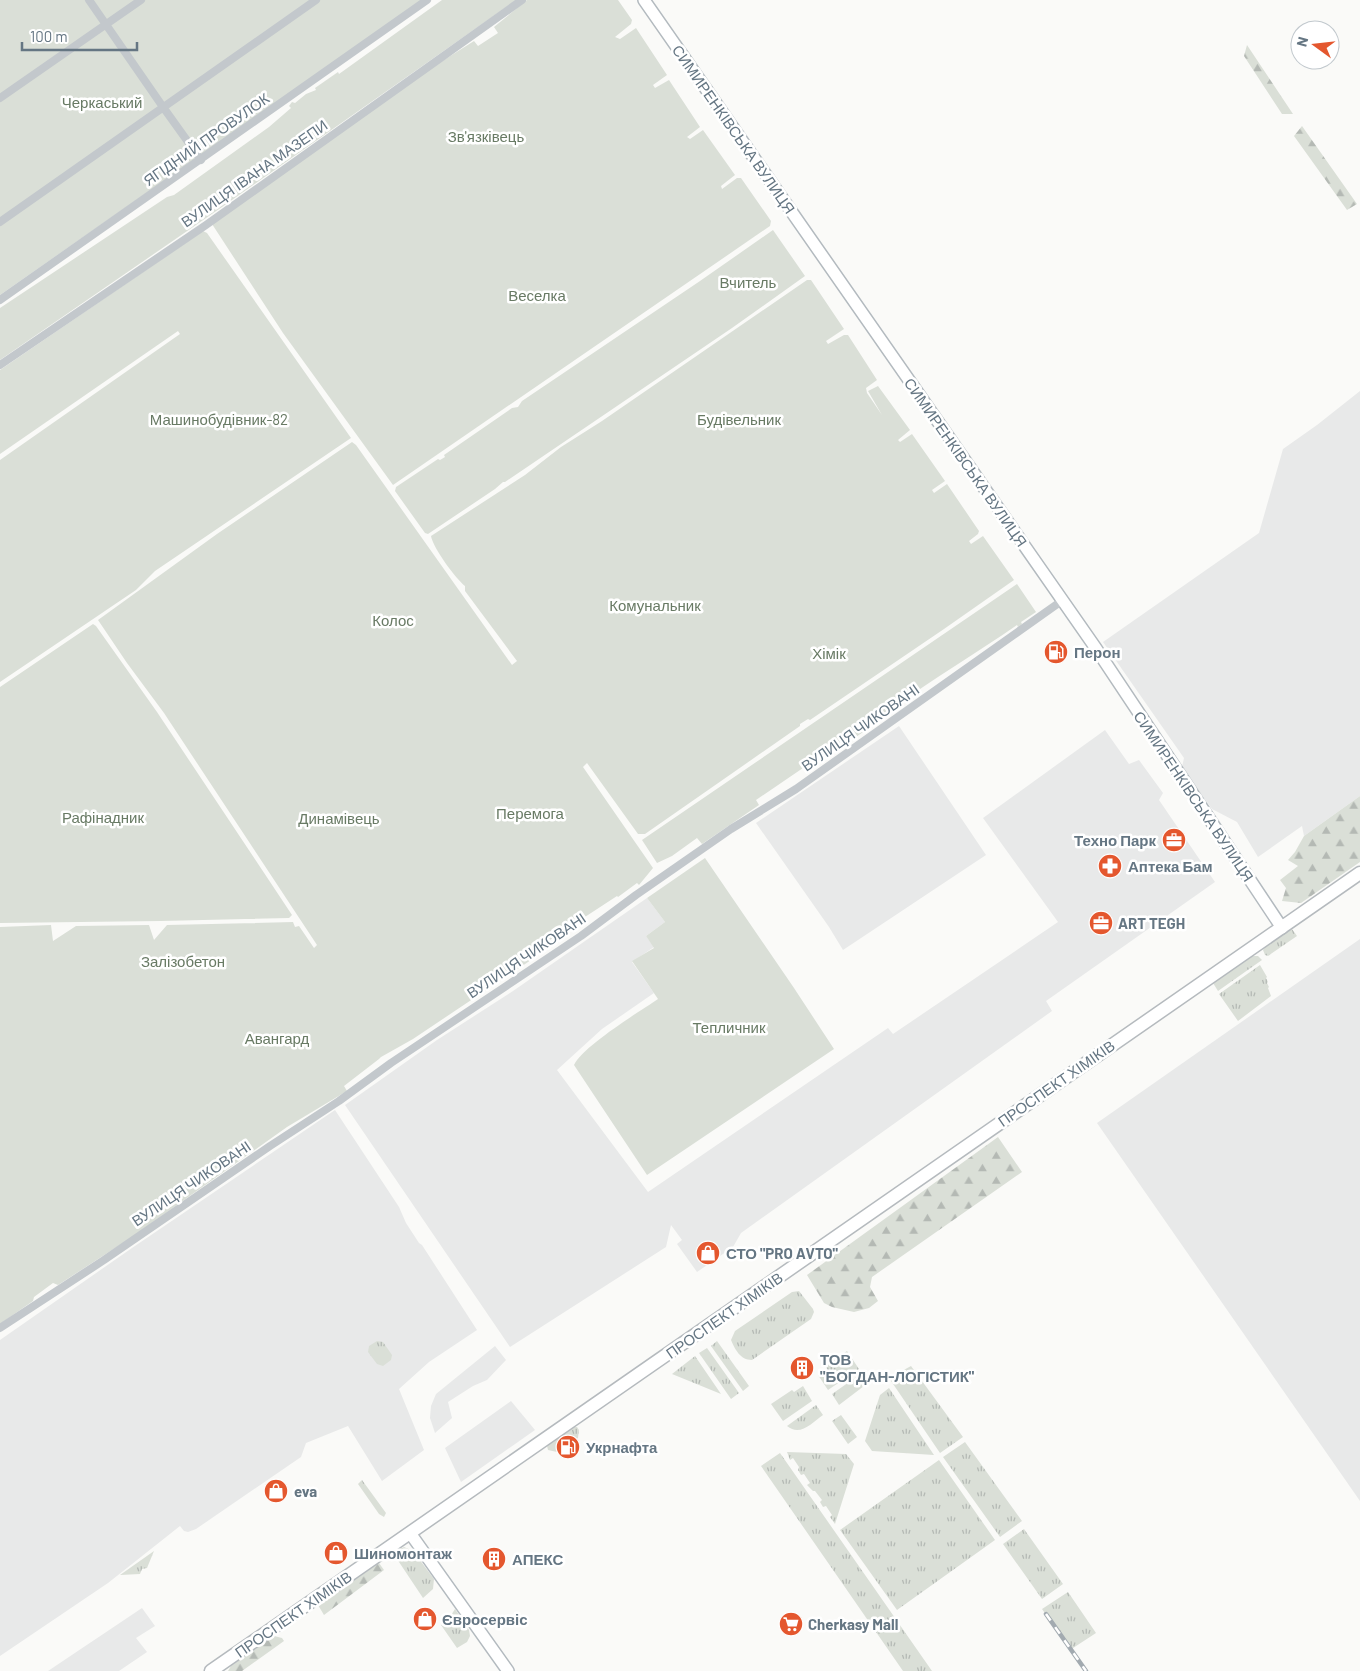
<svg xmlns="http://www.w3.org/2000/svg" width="1360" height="1671" font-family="Barlow,sans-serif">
<defs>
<pattern id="grass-tufts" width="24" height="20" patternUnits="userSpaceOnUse" patternTransform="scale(1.25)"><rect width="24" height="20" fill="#dadfd7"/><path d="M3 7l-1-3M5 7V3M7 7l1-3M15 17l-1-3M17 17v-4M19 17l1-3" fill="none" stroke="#b4b9b4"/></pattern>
<pattern id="forest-firs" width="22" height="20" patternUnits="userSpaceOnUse" patternTransform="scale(1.25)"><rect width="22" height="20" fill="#dadfd7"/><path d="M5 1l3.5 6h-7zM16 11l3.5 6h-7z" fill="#b4b9b4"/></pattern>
</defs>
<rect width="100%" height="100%" fill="#fafaf8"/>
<path fill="#e8e9e9" d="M 1360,391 L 1360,796 L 1304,836 L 1302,826 L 1258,857 L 1237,822 L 1212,809 L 1182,767 L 1184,758 L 1103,642 L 1259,533 L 1283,449 L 1317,425 Z
M 899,726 L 986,855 L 843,950 L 829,927 L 756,823 Z
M 1105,730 L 1129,764 L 1139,760 L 1163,793 L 1159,800 L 1215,882 L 1046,1001 L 1052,1011 L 741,1233 L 733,1247 L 697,1272 L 677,1244 L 682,1240 L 671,1225 L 666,1247 L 510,1347 L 345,1105 L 437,1040 L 513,991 L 647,898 L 665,922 L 646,936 L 654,947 L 632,962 L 654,993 L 602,1029 L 557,1070 L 648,1192 L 888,1028 L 893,1034 L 1058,922 L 983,818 Z
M 1360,939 L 1360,1501 L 1097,1123 Z
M 335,1110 L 399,1207 L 406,1223 L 419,1243 L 422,1245 L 477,1330 L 429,1362 L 399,1389 L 424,1450 L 382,1481 L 348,1426 L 306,1443 L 301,1457 L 196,1529 L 188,1532 L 184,1531 L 180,1526 L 108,1583 L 0,1656 L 0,1340 L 132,1248 Z
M 495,1346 L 506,1360 L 487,1380 L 473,1386 L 448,1402 L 452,1418 L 435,1433 L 430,1418 L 431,1406 L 436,1394 Z
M 511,1401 L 535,1430 L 461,1482 L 445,1448 Z
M 142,1608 L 155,1626 L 136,1638 L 147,1652 L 119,1671 L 48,1671 Z"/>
<path fill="url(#grass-tufts)" d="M 1292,929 L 1297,936 L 1268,956 L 1265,955 L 1263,950 L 1266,946 Z
M 1252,956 L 1258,956 L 1262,960 L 1218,991 L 1213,983 Z
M 1260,965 L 1267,977 L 1266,978 L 1268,982 L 1267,983 L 1269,987 L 1268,988 L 1271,996 L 1238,1021 L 1219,994 Z
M 799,1291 L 813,1309 L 814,1312 L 811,1319 L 752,1360 C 740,1360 735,1349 731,1340 L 735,1331 L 792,1292 Z
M 377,1341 L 383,1342 L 392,1355 L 391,1360 L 383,1366 L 377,1364 L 368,1352 L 369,1346 Z
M 717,1341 L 749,1386 L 743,1391 L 711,1346 Z
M 707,1348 L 739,1393 L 731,1399 L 699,1353 Z
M 847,1351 L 859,1369 L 828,1390 L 818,1375 L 827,1369 L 826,1366 Z
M 695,1356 L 721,1394 L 672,1374 Z
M 911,1366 L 963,1437 L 940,1453 L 889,1378 Z
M 862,1373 L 866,1378 L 864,1386 L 839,1405 L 832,1394 Z
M 803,1386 L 812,1401 L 783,1421 L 771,1404 L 792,1390 L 794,1392 Z
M 889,1388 L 934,1455 L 872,1451 L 865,1441 L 880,1395 Z
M 816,1405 L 823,1415 C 812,1423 800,1437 787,1426 Z
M 841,1415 L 857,1437 L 848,1444 L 832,1421 Z
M 574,1427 L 577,1427 L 579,1430 L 578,1438 L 557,1452 L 548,1450 L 547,1446 L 548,1444 Z
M 965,1442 L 1022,1521 L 1000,1537 L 943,1457 Z
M 787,1452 L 846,1454 L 854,1464 L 835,1524 L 830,1517 L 832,1515 L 826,1506 L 823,1507 L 820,1502 L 822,1500 L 815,1491 L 813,1491 L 807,1485 L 810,1483 L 804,1474 L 801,1475 L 798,1470 L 799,1467 L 793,1458 L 790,1460 Z
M 780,1453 L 932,1671 L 903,1671 L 761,1466 Z
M 939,1460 L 995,1540 L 897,1610 L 840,1530 Z
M 362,1480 L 386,1513 L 384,1517 L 379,1514 L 358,1484 Z
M 1024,1529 L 1063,1584 L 1042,1599 L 1003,1544 Z
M 404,1547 L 413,1551 L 434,1579 L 433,1589 L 423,1598 L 393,1553 Z
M 154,1551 L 147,1568 L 142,1569 L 140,1574 L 120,1575 Z
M 1068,1592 L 1096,1633 L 1070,1650 L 1042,1609 Z
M 455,1609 L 469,1630 L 470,1636 L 467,1642 L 457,1648 L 441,1625 L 448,1620 Z"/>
<path fill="url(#forest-firs)" d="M 1247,45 L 1293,114 L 1282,114 L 1244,56 Z
M 1302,126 L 1357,204 L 1347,210 L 1294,136 Z
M 1360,796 L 1360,862 L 1301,903 L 1282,901 L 1286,888 L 1280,880 L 1298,866 L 1288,860 L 1295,852 L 1304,836 Z
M 998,1137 L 1022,1172 L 872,1277 L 870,1287 L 878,1301 L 869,1308 L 854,1312 L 832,1307 L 824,1303 L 807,1275 Z
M 379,1563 L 384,1570 L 324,1615 L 318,1605 Z
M 274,1636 L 282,1638 L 284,1641 L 242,1671 L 228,1671 L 231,1666 Z"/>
<path fill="#dadfd7" d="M 0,0 L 423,0 L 0,295 Z
M 442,0 L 516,0 L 222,207 L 0,360 L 0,308 L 167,197 L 174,195 L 269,127 L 291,108 L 289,106 L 292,102 L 295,103 L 306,94 L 316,90 L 315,88 L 338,72 L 339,74 Z
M 527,0 L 618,0 L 632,20 L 631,24 L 615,37 L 620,39 L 636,28 L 667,75 L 653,85 L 655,88 L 669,80 L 700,127 L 687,137 L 690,139 L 703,130 L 735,175 L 721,186 L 722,189 L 737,178 L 741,178 L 771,221 L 770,226 L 393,485 L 283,333 L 212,224 L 436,65 L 474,41 L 478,46 L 498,33 L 494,27 Z
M 773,230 L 805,276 L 732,328 L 505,482 L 503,482 L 495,489 L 428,534 L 425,533 L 395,491 L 396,487 L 438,459 L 440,460 L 445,457 L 444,455 L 512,408 L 518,407 L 522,401 L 700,281 Z
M 203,231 L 207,233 L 351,438 L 155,571 L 136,590 L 0,682 L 0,460 L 180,334 L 178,331 L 0,454 L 0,370 Z
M 807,280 L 811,280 L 844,329 L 826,341 L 828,344 L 844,335 L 848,335 L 877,380 L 866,388 L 867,393 L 882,415 L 868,391 L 878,386 L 910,430 L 898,440 L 900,442 L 912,434 L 945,481 L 932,490 L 934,493 L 947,484 L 979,531 L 978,534 L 969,541 L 971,544 L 983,536 L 1014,580 L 944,629 L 810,720 L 808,719 L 800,724 L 800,726 L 645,834 L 638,834 L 587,763 L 583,767 L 653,868 L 639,885 L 637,883 L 618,897 L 617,896 L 536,949 L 534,958 L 413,1039 L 381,1057 L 379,1059 L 344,1086 L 347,1091 L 287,1127 L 132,1237 L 58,1285 L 53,1283 L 34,1297 L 33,1301 L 0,1324 L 0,927 L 51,925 L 53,941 L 76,926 L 149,925 L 154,940 L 167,925 L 293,922 L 295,927 L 299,926 L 314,948 L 317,945 L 164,713 L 127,663 L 98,620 L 217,534 L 352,442 L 356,445 L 512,665 L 517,661 L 465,591 L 465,586 C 456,579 433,548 431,536 L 525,475 L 561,447 L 602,421 Z
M 1017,584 L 1036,612 L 1021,622 L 1022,624 L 1018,627 L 1017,625 C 978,652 933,679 893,708 L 894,710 L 856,737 L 854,734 L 847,738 L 756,800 L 759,805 L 702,844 L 697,838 L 672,856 L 657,863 L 642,840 Z
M 93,624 L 96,626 L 157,712 L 292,915 L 289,918 L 161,921 L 0,923 L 0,687 Z
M 705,858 L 794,988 L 834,1049 L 647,1175 L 574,1065 C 583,1046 639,1012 658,999 L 632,961 L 654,948 L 646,936 L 665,922 L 647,898 Z"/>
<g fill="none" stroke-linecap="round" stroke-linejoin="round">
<g stroke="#b3babf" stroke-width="14">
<path id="secondary" d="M 644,0 L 1095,647 L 1282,928
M 410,1533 L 508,1671"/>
</g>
<g stroke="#b5babe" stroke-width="15">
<path id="primary" d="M 211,1671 L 1360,873"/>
</g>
<path stroke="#c3c8cc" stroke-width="8" d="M 89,0 L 163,107 L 201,160
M 0,98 L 141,0
M 0,222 L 316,0
M 0,300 L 427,0
M 0,365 L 206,225 L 522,0
M 0,1328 L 104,1260 L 270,1146 L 339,1101 L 391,1063 L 581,936 L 636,895 L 731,829 L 796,789 L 1063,600"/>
<use href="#secondary" stroke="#fff" stroke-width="11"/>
<use href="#primary" stroke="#fff" stroke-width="12"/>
<g stroke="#a2aab0" stroke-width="4.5">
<path id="rail" d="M 1046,1614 L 1086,1671"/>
</g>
<use href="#rail" stroke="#fff" stroke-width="2.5" stroke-dasharray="8" stroke-linecap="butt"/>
</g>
<defs>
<g id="fuel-disc" transform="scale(1.25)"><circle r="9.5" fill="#e4572e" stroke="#fff"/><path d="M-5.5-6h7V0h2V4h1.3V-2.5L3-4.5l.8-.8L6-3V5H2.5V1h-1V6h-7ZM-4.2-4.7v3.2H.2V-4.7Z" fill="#fff"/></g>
<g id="office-disc" transform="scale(1.25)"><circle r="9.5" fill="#e4572e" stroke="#fff"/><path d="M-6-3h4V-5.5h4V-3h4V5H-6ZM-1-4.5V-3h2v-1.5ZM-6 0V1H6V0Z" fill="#fff"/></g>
<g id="pharmacy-disc" transform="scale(1.25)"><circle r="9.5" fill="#e4572e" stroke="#fff"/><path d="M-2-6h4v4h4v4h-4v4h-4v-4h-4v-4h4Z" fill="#fff"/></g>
<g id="shop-disc" transform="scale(1.25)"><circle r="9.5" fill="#e4572e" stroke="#fff"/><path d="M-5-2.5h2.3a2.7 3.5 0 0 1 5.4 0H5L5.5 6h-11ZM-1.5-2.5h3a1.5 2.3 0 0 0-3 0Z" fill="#fff"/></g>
<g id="building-disc" transform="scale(1.25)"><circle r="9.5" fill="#e4572e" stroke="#fff"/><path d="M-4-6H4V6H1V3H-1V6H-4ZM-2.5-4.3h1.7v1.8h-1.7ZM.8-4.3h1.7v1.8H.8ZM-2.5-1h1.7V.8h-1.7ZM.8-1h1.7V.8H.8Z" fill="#fff"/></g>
<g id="supermarket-disc" transform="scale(1.25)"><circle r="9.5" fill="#e4572e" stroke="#fff"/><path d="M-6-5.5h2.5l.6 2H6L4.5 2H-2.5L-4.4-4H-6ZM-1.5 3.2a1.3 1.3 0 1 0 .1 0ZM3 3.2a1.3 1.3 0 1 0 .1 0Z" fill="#fff"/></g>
</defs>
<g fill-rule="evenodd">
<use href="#fuel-disc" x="1056" y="652"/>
<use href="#office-disc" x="1174" y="840"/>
<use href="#pharmacy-disc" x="1110" y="866"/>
<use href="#office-disc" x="1101" y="923"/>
<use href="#shop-disc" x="708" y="1253"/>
<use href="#building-disc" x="802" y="1368"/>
<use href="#fuel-disc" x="568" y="1447"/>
<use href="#shop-disc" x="276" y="1491"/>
<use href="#shop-disc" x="336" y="1553"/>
<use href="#building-disc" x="494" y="1559"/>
<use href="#shop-disc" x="425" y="1619"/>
<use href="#supermarket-disc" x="791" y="1624"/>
</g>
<g text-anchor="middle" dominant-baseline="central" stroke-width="5" stroke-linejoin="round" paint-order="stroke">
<g font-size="15" fill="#687a64" stroke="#fff">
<text x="102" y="102">Черкаський</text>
<text x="486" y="136">Зв'язківець</text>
<text x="748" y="282">Вчитель</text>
<text x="537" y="295">Веселка</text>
<text x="219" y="419">Машинобудівник-82</text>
<text x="739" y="419">Будівельник</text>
<text x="655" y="605">Комунальник</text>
<text x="393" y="620">Колос</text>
<text x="829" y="653">Хімік</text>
<text x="530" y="813">Перемога</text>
<text x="103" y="817">Рафінадник</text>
<text x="339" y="818">Динамівець</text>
<text x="183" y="961">Залізобетон</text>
<text x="729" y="1027">Тепличник</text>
<text x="277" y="1038">Авангард</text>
</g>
<g font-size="15" fill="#657683" stroke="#fff">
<text transform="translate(734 129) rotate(55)">СИМИРЕНКІВСЬКА ВУЛИЦЯ</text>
<text transform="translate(206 139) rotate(-35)">ЯГІДНИЙ ПРОВУЛОК</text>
<text transform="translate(254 173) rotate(-35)">ВУЛИЦЯ ІВАНА МАЗЕПИ</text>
<text transform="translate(966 462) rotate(55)">СИМИРЕНКІВСЬКА ВУЛИЦЯ</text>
<text transform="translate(860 727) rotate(-35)">ВУЛИЦЯ ЧИКОВАНІ</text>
<text transform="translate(1194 796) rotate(56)">СИМИРЕНКІВСЬКА ВУЛИЦЯ</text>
<text transform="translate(526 955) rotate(-34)">ВУЛИЦЯ ЧИКОВАНІ</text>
<text transform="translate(1056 1083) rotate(-35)">ПРОСПЕКТ ХІМІКІВ</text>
<text transform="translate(191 1183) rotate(-34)">ВУЛИЦЯ ЧИКОВАНІ</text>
<text transform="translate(724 1315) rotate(-35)">ПРОСПЕКТ ХІМІКІВ</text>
<text transform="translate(293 1614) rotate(-35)">ПРОСПЕКТ ХІМІКІВ</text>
</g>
<g font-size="15" font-weight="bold" fill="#657683" stroke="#fff" text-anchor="start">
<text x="1074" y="652">Перон</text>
<text x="1156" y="840" text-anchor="end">Техно Парк</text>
<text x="1128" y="866">Аптека Бам</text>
<text x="1118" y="923">ART TEGH</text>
<text x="726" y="1253">СТО "PRO AVTO"</text>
<text x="820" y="1359">ТОВ<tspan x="820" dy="17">"БОГДАН-ЛОГІСТИК"</tspan></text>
<text x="586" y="1447">Укрнафта</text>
<text x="294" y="1491">eva</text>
<text x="354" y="1553">Шиномонтаж</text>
<text x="512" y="1559">АПЕКС</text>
<text x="442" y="1619">Євросервіс</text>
<text x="808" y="1624">Cherkasy Mall</text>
</g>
</g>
<g transform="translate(1315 45) rotate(285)"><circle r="24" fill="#ffffff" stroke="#c1c8cd"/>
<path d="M0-4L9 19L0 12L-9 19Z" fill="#e4572e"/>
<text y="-8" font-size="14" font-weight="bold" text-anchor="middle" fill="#657683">N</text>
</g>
<path d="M22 42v8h115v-8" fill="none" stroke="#657683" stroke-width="2.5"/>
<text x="30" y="42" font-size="15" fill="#657683" stroke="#ffffff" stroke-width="4" paint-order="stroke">100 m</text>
</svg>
